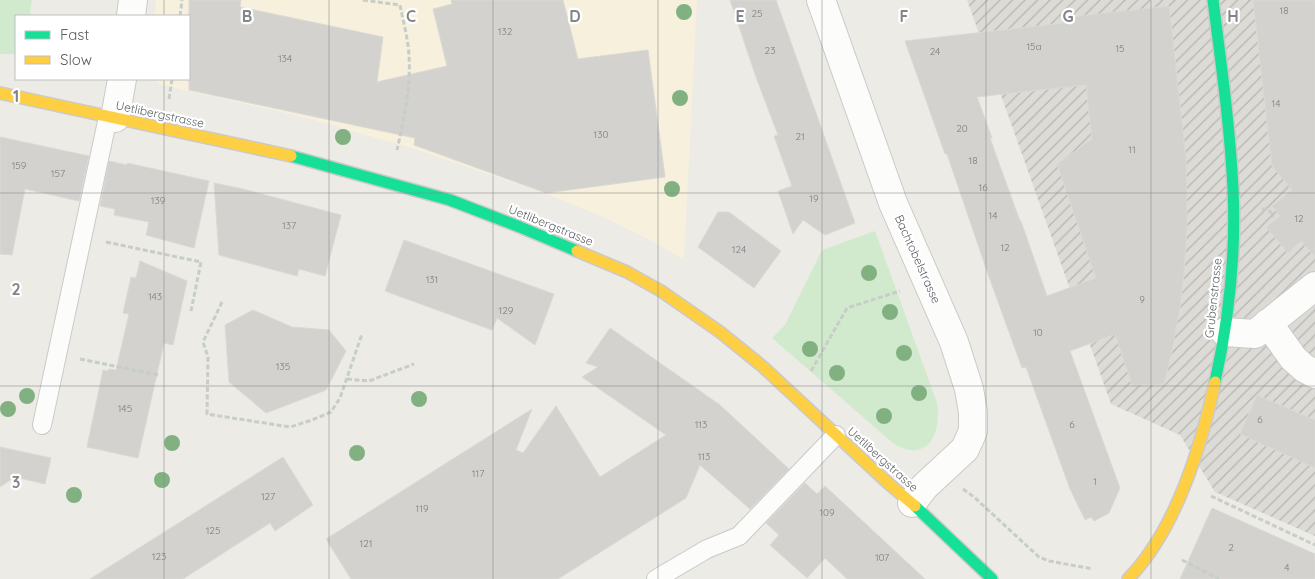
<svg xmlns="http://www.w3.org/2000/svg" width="1315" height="579" font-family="Quicksand,sans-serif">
<defs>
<pattern id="industrial-furrows" width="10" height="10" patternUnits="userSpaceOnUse" patternTransform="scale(1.25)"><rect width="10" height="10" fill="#dddbd6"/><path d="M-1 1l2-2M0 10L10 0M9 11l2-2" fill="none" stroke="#b6b5b1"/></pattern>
</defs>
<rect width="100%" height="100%" fill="#ecebe5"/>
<path fill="#f6f0dd" d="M 156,0 L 697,0 L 684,260 L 650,240 L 603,217 L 552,196 L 412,148 L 303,117 L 158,84 L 155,79 L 189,79 L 189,16 L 154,16 Z"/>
<path fill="url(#industrial-furrows)" d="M 967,0 L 1315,0 L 1315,536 L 1215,492 L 1180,435 L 1111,404 Z"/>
<path fill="#d1eace" d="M 0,0 L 32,0 L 30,16 L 16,16 L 16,54 L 0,54 Z
M 875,231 L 937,403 C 941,426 933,459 902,448 C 896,446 891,441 886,437 L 772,338 L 785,325 L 822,250 Z"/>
<path fill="#d3d2cf" stroke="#dbd9d4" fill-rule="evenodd" d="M 189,0 L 241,0 L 240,7 L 383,37 L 377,82 L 447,66 L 433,9 L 452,4 L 451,0 L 563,0 L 578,59 L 648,50 L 665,177 L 546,193 L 414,145 L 415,138 L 189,90 Z
M 730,0 L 776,0 L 855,223 L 825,235 L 803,220 L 793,234 L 778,191 L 792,186 L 774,136 L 778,135 L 757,80 Z
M 1253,0 L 1315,0 L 1315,257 L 1301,241 L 1288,253 L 1266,227 L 1280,216 L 1272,206 L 1292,190 L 1272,166 Z
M 1169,6 L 1186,159 L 1187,227 L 1184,272 L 1180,308 L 1172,351 L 1164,384 L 1132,385 L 1115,334 L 1070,351 L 1120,488 L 1109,513 L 1094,521 L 1091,517 L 1085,520 L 1070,489 L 1026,367 L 1022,368 L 988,274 L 947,154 L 945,154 L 905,41 L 1063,23 L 1063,18 ZM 1086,85 L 1092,139 L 1057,164 L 1096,278 L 1047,296 L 1021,221 L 1020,221 L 1000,166 L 990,138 L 992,138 L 977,97 Z
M 0,137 L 89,156 L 79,201 L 25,189 L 12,255 L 0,254 Z
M 109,161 L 127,165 L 127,163 L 209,181 L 194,248 L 146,235 L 149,222 L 114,215 L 115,209 L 100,206 Z
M 214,183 L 243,189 L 341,215 L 325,276 L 299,269 L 297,276 L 219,255 Z
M 718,212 L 729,212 L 781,251 L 754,288 L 698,247 Z
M 404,240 L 554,294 L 535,345 L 497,318 L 492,330 L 385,291 Z
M 140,261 L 187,281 L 173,345 L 164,343 L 138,458 L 87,447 L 103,370 L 108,371 L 109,369 L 116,370 L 129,314 L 123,313 L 131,277 L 136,278 Z
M 253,310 L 292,327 L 329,330 L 346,351 L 326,390 L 266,413 L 229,382 L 225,325 Z
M 610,328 L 720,405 L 789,469 L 750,509 L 700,465 L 686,498 L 558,579 L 351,579 L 326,539 L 532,409 L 516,450 L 523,453 L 556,406 L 600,477 L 666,435 L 582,377 L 598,367 L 586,363 Z
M 1257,395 L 1315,420 L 1315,468 L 1240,434 Z
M 0,447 L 51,458 L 45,484 L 15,477 L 0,487 Z
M 283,457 L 313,505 L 275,531 L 270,523 L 183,579 L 90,579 Z
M 805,483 L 817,494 L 825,486 L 925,579 L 847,579 L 825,558 L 807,578 L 770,545 L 779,535 L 766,523 Z
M 1212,508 L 1315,554 L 1315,579 L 1180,579 Z"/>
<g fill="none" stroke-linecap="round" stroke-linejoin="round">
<g stroke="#c9cac9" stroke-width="20">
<path id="lane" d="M 42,425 L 108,117
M 656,579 L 707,549 L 739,536 L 836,435"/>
</g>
<g stroke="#c9cac9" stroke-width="30">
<path id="street" d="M 821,0 L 893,203 L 954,342 L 969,389 L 973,412 L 973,431 L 965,449 L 924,487 L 912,503
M 131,16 L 133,0
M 115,118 L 122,79
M 1268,323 L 1293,358 L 1304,368 L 1315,374
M 1225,332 L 1255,334 L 1315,286"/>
</g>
<g stroke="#cacaca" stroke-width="14">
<path id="fast" d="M 1213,0 C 1221,63 1230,126 1233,189 C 1236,253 1229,319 1215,382
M 291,156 L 450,200 L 520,227 L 577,251
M 915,506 L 992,579"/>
</g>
<g stroke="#cacaca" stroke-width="14">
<path id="slow" d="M 0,93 L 291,156
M 577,251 L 627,272 L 661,291 L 720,332 L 762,366 L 889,484 L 915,506
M 1128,579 C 1175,531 1201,447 1215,382"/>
</g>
<path stroke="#c7cdc9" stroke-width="3" stroke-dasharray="5 2.5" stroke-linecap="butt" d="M 363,0 L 400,5 C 403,21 408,38 409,55 C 411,87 404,119 397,150
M 180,16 L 182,0
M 169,99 L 172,79
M 1262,209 L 1268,209 L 1274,217
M 106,242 L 201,262 L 191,311
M 222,302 L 203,342 L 208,357 L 207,414 L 290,427 L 312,420 L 331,412 L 340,398 L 362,334
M 80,359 L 158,375
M 811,371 L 847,308 L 900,291
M 347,379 L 369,381 L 414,364
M 963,489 L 974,497 L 1039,557 L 1049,561 L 1093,569
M 1211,496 L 1315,545
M 1182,560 L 1219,579"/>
<use href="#lane" stroke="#fcfcfb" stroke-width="18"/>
<use href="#street" stroke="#fcfcfb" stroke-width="28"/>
<use href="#fast" stroke="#16e098" stroke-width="11"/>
<use href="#slow" stroke="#ffcf43" stroke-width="11"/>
</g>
<g fill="#82b181">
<circle cx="684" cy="12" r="8"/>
<circle cx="680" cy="98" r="8"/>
<circle cx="343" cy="137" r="8"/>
<circle cx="672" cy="189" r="8"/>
<circle cx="869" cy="273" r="8"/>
<circle cx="890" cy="312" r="8"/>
<circle cx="810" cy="349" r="8"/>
<circle cx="904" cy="353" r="8"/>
<circle cx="837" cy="373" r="8"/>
<circle cx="919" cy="393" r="8"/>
<circle cx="27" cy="396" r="8"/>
<circle cx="419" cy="399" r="8"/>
<circle cx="8" cy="409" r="8"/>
<circle cx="884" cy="416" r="8"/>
<circle cx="172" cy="443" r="8"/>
<circle cx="357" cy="453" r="8"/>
<circle cx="162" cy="480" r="8"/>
<circle cx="74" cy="495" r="8"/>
</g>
<path fill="none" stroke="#838688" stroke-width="1" stroke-opacity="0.55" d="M 164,0 L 164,16M 329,0 L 329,579M 493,0 L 493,579M 658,0 L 658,579M 822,0 L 822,579M 986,0 L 986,579M 1151,0 L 1151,579M 164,79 L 164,579M 0,193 L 1315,193M 0,386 L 1315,386"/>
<g text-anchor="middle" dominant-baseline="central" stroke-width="4.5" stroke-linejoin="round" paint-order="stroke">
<g font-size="10" fill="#7a7d80">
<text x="1284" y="10">18</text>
<text x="757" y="13">25</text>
<text x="505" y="31">132</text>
<text x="1034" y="46">15a</text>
<text x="1120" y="48">15</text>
<text x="770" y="50">23</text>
<text x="935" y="51">24</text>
<text x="285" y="58">134</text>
<text x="1276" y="103">14</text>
<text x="962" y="128">20</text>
<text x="601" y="134">130</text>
<text x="800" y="136">21</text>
<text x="1132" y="149">11</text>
<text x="973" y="160">18</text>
<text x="19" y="165">159</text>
<text x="58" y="173">157</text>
<text x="983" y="187">16</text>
<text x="814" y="198">19</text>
<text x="158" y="200">139</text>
<text x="993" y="215">14</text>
<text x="1299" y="218">12</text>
<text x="289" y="225">137</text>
<text x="1005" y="247">12</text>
<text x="739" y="249">124</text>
<text x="432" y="279">131</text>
<text x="155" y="296">143</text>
<text x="1142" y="299">9</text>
<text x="506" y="310">129</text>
<text x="1038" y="332">10</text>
<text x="283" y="366">135</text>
<text x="125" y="408">145</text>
<text x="1260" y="419">6</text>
<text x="701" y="424">113</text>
<text x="1072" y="424">6</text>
<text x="704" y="456">113</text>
<text x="478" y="473">117</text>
<text x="1095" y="481">1</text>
<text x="268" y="496">127</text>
<text x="422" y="508">119</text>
<text x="827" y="512">109</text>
<text x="213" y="530">125</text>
<text x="366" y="543">121</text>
<text x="1231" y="547">2</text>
<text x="159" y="556">123</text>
<text x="882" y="557">107</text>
<text x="1287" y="567">4</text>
</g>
<g font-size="12" fill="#5a5f64" stroke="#fff">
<text transform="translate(160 114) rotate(12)">Uetlibergstrasse</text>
<text transform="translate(551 225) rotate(22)">Uetlibergstrasse</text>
<text transform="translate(918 259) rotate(66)">Bachtobelstrasse</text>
<text transform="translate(1213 298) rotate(-84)">Grubenstrasse</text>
<text transform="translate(883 459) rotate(42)">Uetlibergstrasse</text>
</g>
</g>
<g font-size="16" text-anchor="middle" font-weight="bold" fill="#838688" stroke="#fff" stroke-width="4.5" stroke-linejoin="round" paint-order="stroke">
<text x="247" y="22">B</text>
<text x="411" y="22">C</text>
<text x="575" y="22">D</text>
<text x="740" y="22">E</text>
<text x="904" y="22">F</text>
<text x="1068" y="22">G</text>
<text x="1233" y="22">H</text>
<text x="16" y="102">1</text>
<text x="16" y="295">2</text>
<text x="16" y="488">3</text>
</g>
<rect x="15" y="15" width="175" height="65" fill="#ffffff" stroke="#bdbfc1"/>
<rect x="25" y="31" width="25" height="8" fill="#16e098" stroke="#bdbfc1"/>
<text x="60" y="40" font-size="15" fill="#5a5f64">Fast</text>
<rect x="25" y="56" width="25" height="8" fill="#ffcf43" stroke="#bdbfc1"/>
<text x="60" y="65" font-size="15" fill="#5a5f64">Slow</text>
</svg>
